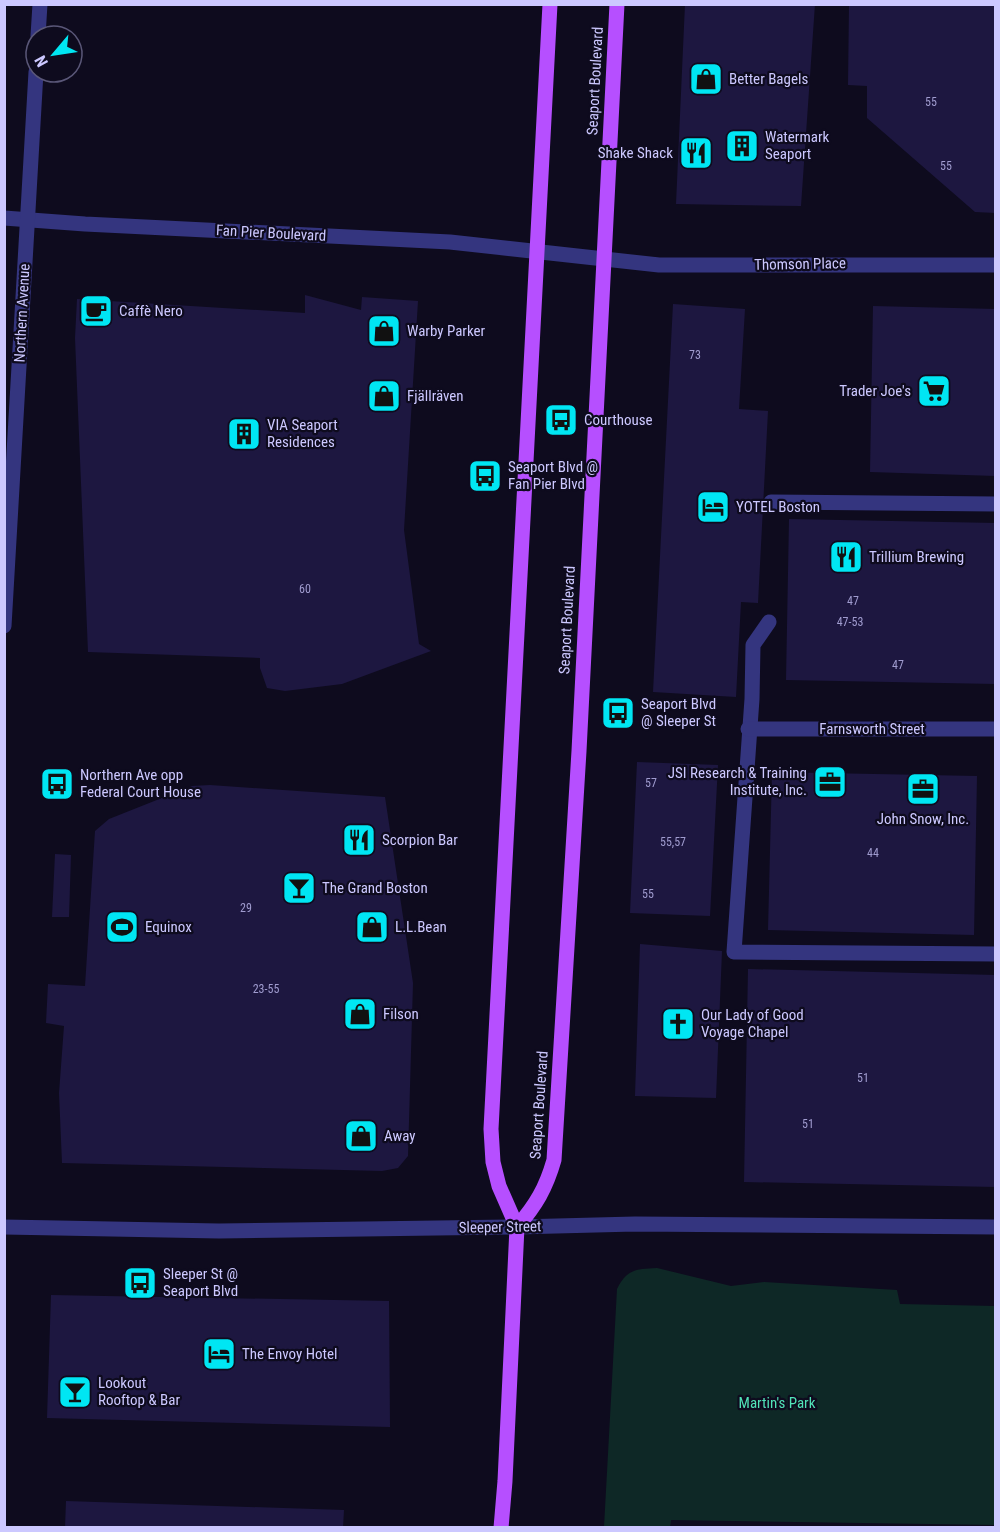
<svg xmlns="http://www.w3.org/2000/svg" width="1000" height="1532" font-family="'Roboto Condensed',sans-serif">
<rect width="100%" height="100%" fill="#0e0b1e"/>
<path fill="#0e2826" d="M 657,1268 L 731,1286 L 764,1282 L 897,1290 L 900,1304 L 995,1306 L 995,1525 L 671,1520 L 670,1527 L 604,1527 L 617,1289 C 627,1269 636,1269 657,1268 Z"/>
<path fill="#1d1740" d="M 685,4 L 815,4 L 801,206 L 676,204 Z
M 849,4 L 996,4 L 996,213 L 975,212 L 867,118 L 867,86 L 848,85 Z
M 305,295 L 361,310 L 362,297 L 418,301 L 404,530 L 419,644 L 431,651 L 342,684 L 285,691 L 267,688 L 260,668 L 260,658 L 88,652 L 75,338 L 77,299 L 305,313 Z
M 673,304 L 745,309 L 739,409 L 768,411 L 758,603 L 741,602 L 736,697 L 653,692 Z
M 873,306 L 996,309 L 996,476 L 870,472 Z
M 789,519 L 996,523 L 996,684 L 786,680 Z
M 637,762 L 718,765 L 710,916 L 630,913 Z
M 772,772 L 977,776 L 974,935 L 768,930 Z
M 210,785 L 385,797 L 413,983 L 408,1156 L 398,1168 L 382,1171 L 62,1163 L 59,1093 L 64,1026 L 46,1023 L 48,984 L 85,986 L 95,831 L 109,819 L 192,786 Z
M 55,854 L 71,855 L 69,917 L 52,917 Z
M 640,944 L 722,951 L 716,1098 L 635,1096 Z
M 748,969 L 996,975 L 996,1187 L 744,1182 Z
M 51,1295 L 389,1301 L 390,1427 L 47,1418 Z
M 66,1501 L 344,1510 L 343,1528 L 65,1528 Z"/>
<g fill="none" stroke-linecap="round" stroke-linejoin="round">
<path stroke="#34357f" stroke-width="15" d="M 771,502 L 996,504
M 769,622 L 753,645 L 752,699 L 734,952 L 996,954"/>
<path stroke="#34357f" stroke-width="15" d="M 4,218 L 85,224 L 450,242 L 659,265 L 996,265
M 748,729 L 996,729
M 517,1227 L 635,1224 L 996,1227"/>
<path stroke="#34357f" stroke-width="15" d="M 38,36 L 40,4
M 4,626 L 36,72
M 4,1227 L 219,1231 L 517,1227"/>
<path stroke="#b64fff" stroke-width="15" d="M 517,1227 C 536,1205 546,1188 554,1160 L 579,751 L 617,4
M 501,1528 L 505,1481 L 517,1227 L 499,1186 L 493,1162 L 491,1129 L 550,4"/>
</g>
<defs>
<g id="shop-square" transform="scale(1.725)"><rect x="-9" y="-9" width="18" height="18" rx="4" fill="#00e6f3" stroke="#0e0b1e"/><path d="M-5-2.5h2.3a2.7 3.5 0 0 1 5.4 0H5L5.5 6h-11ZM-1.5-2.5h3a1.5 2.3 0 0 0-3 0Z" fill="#111"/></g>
<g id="building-square" transform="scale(1.725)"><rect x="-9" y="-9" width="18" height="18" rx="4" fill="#00e6f3" stroke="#0e0b1e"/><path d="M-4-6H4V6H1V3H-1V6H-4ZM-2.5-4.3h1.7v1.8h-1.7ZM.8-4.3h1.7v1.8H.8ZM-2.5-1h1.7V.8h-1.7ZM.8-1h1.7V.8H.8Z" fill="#111"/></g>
<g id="restaurant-square" transform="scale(1.725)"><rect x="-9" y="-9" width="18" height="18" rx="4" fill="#00e6f3" stroke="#0e0b1e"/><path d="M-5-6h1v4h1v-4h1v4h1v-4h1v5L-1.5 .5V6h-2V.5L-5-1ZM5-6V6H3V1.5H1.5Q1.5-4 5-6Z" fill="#111"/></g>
<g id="cafe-square" transform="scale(1.725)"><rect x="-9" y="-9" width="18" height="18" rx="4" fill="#00e6f3" stroke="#0e0b1e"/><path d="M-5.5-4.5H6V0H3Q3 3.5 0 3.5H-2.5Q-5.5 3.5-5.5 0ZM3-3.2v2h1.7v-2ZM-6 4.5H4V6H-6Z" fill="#111"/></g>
<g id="supermarket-square" transform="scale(1.725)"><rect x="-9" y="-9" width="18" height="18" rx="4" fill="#00e6f3" stroke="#0e0b1e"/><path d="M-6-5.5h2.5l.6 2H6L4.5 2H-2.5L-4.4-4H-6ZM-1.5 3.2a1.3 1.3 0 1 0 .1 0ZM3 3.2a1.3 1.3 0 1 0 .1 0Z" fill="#111"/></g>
<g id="bus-square" transform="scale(1.725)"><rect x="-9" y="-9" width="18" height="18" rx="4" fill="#00e6f3" stroke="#0e0b1e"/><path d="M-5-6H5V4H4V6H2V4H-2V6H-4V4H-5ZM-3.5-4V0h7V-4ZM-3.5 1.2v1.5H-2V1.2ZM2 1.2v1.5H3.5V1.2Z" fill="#111"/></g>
<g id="hotel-square" transform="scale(1.725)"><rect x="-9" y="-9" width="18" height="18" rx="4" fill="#00e6f3" stroke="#0e0b1e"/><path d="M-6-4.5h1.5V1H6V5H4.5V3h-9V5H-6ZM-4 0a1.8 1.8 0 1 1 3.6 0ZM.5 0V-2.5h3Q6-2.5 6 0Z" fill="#111"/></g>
<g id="office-square" transform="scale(1.725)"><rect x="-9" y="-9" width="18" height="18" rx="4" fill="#00e6f3" stroke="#0e0b1e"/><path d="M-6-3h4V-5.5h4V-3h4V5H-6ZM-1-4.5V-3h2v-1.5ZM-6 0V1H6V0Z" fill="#111"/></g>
<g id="bar-square" transform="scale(1.725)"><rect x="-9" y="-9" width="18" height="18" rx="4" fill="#00e6f3" stroke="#0e0b1e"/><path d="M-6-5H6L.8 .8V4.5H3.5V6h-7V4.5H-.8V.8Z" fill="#111"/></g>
<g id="stadium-square" transform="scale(1.725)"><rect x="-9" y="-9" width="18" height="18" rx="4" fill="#00e6f3" stroke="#0e0b1e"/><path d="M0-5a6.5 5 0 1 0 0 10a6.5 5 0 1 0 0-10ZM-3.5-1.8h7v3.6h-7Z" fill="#111"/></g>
<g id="church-square" transform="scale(1.725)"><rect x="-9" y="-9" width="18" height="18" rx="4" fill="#00e6f3" stroke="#0e0b1e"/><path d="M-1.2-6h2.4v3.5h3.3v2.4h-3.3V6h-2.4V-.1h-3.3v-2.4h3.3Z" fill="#111"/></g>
</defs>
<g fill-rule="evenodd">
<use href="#shop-square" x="706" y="79"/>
<use href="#building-square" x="742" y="146"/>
<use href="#restaurant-square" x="696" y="153"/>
<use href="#cafe-square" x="96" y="311"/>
<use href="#shop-square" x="384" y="331"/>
<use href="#supermarket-square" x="934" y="391"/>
<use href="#shop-square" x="384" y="396"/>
<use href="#bus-square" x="561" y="420"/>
<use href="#building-square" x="244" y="434"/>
<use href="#bus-square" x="485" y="476"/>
<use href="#hotel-square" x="713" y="507"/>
<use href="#restaurant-square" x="846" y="557"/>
<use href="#bus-square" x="618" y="713"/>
<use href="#office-square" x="830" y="782"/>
<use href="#bus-square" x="57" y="784"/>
<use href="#office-square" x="923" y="789"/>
<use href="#restaurant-square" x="359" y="840"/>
<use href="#bar-square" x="299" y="888"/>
<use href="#stadium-square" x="122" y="927"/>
<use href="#shop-square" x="372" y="927"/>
<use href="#shop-square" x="360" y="1014"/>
<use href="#church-square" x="678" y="1024"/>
<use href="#shop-square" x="361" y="1136"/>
<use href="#bus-square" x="140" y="1283"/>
<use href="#hotel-square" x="219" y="1354"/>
<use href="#bar-square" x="75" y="1392"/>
</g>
<g text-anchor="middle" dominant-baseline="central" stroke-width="4.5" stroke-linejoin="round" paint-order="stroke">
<g font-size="12" fill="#a09ccf">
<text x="931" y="102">55</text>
<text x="946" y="166">55</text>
<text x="695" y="355">73</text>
<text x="305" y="589">60</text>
<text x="853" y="601">47</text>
<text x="850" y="622">47-53</text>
<text x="898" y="665">47</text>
<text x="651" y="783">57</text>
<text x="673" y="842">55,57</text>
<text x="873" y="853">44</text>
<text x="648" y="894">55</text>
<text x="246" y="908">29</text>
<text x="266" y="989">23-55</text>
<text x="863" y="1078">51</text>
<text x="808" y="1124">51</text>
</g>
<g font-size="15" fill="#ccc8ff" stroke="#0e0b1e" text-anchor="start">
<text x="729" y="79">Better Bagels</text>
<text x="765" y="137">Watermark<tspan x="765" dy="17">Seaport</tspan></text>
<text x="673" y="153" text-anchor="end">Shake Shack</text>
<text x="119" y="311">Caffè Nero</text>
<text x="407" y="331">Warby Parker</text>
<text x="911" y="391" text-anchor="end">Trader Joe's</text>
<text x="407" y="396">Fjällräven</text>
<text x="584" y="420">Courthouse</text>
<text x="267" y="425">VIA Seaport<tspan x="267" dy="17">Residences</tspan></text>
<text x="508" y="467">Seaport Blvd @<tspan x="508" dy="17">Fan Pier Blvd</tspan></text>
<text x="736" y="507">YOTEL Boston</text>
<text x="869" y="557">Trillium Brewing</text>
<text x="641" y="704">Seaport Blvd<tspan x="641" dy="17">@ Sleeper St</tspan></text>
<text x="807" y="773" text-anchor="end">JSI Research &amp; Training<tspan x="807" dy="17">Institute, Inc.</tspan></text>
<text x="80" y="775">Northern Ave opp<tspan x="80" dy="17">Federal Court House</tspan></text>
<text x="923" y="819" text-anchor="middle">John Snow, Inc.</text>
<text x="382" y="840">Scorpion Bar</text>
<text x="322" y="888">The Grand Boston</text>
<text x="145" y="927">Equinox</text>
<text x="395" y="927">L.L.Bean</text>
<text x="383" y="1014">Filson</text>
<text x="701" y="1015">Our Lady of Good<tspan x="701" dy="17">Voyage Chapel</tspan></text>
<text x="384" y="1136">Away</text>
<text x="163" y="1274">Sleeper St @<tspan x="163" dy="17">Seaport Blvd</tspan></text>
<text x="242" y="1354">The Envoy Hotel</text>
<text x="98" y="1383">Lookout<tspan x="98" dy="17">Rooftop &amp; Bar</tspan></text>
</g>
<g font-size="15" fill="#ccc8ff" stroke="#0e0b1e">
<text transform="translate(595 81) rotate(-87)">Seaport Boulevard</text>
<text transform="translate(271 233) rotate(3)">Fan Pier Boulevard</text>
<text transform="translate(800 264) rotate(-1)">Thomson Place</text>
<text transform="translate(22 313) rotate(-87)">Northern Avenue</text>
<text transform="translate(567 620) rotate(-87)">Seaport Boulevard</text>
<text x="872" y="729">Farnsworth Street</text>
<text transform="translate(539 1105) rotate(-86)">Seaport Boulevard</text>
<text transform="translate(500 1227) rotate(-1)">Sleeper Street</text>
</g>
<g font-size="15" fill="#51e3b8" stroke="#0e0b1e">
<text x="777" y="1403">Martin's Park</text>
</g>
</g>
<rect width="1000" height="1532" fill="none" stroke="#ccc8ff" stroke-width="12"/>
<g transform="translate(54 54) rotate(241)"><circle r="28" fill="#0e0b1e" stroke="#5a5778" stroke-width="1.5"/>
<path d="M0-4.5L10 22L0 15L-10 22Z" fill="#00e6f3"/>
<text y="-9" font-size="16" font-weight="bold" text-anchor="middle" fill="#ccc8ff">N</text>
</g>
</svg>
